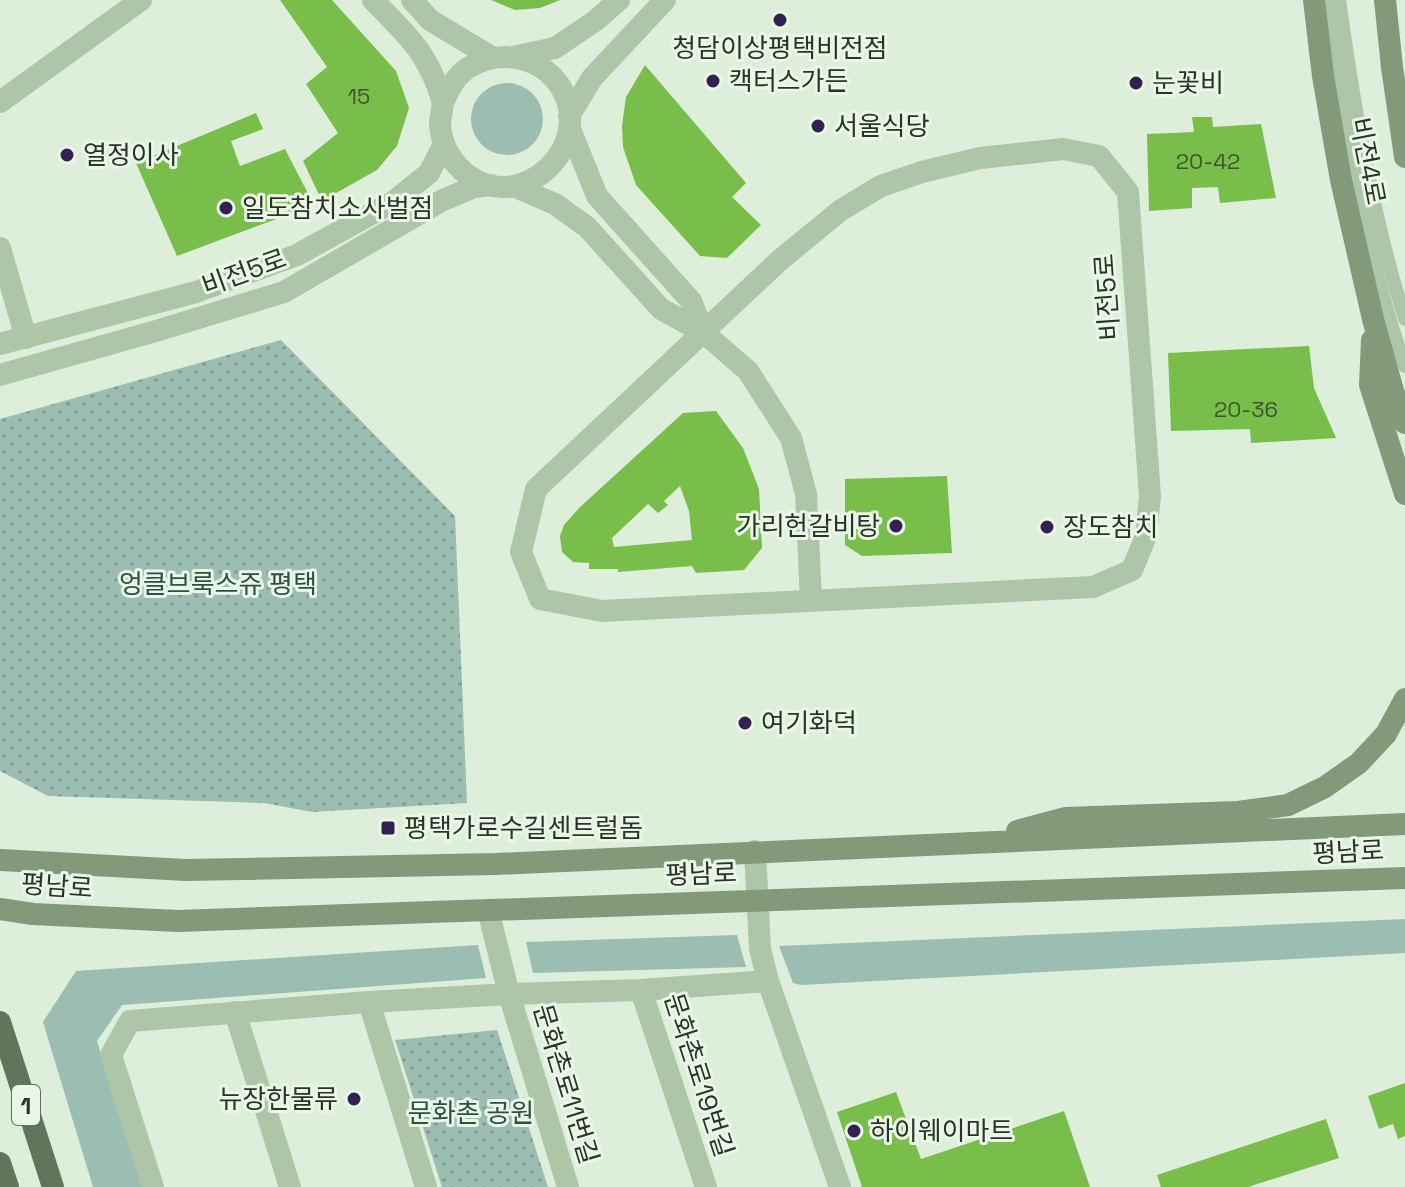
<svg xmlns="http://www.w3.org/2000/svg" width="1405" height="1187" font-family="'Space Grotesk','Noto Sans KR',sans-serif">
<defs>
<pattern id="park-dots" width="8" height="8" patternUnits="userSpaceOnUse" patternTransform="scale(2)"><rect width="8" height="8" fill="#9bbdb2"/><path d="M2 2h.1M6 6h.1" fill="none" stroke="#7f9a91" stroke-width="1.8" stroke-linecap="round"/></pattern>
</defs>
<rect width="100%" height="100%" fill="#ddefda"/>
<path fill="#9bbdb2" d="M471 119a36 36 0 1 1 72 0a36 36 0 1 1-72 0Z
M 1405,919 L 1405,953 L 801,985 L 793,983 L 779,946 Z
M 737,935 L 746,967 L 533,973 L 526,942 Z
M 478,945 L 486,978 L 122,1005 L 97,1041 L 142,1187 L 93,1187 L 43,1022 L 76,971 Z"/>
<path fill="url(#park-dots)" d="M 281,340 L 455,516 L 467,803 L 312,812 L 264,803 L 48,796 L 0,771 L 0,419 Z
M 497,1030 L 548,1187 L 442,1187 L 395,1040 Z"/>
<path fill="#79bd4a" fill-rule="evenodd" d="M 280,0 L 332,0 L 396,71 L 409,108 L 397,146 L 377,170 L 322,201 L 303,161 L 338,133 L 306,84 L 327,67 Z
M 491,0 L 560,0 L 540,8 L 515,10 Z
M 645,65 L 746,183 L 732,197 L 761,225 L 727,258 L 700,256 L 636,185 L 623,147 L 622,126 L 626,97 Z
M 256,113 L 263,129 L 231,141 L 240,166 L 285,149 L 314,205 L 177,256 L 136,163 Z
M 1192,117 L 1212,117 L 1213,127 L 1261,124 L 1276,198 L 1220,203 L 1218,187 L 1192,188 L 1192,208 L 1149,211 L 1147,134 L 1194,132 Z
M 1309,346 L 1314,388 L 1336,438 L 1251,443 L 1250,429 L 1171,431 L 1168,353 Z
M 716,411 L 743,448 L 759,489 L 762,548 L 744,570 L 696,573 L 692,566 L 618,572 L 618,569 L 589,569 L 589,563 L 573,562 L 562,552 L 560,536 L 564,525 L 579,508 L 683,413 ZM 680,486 L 689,511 L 692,540 L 614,547 L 612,538 L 648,504 L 658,513 L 668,505 L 664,501 Z
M 947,476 L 952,553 L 862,556 L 845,545 L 845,479 Z
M 1405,1083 L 1405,1136 L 1398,1139 L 1393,1124 L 1379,1129 L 1368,1096 Z
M 896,1092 L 921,1159 L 1064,1111 L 1090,1187 L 862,1187 L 837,1112 Z
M 1326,1119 L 1339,1158 L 1248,1187 L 1161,1187 L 1157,1175 Z"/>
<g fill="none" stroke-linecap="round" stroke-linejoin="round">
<path stroke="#adc6a7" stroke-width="14" d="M 1328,0 C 1346,123 1363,249 1405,366
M 1339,0 C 1354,107 1372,215 1405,319"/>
<path stroke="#adc6a7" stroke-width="22" d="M 0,102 L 141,0
M 1063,149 L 1099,156 L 1128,192 L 1150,496 L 1146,536 L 1132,570 L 1093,587 L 602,611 L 540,599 L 521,552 L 536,489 L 780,260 L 841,210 L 881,186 L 922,172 L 980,158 Z
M 0,248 L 26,338
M 703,332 L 748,371 L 791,438 L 806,494 L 811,600
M 755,851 L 760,949 L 768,981 L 840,1187
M 488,910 L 509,994 L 568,1187
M 641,990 L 706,1187
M 369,1002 L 426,1187
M 235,1012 L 290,1187
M 153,1187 L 111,1055 L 130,1021 L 369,1002 L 509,994 L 641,990 L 768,981"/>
<path stroke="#adc6a7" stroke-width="22" d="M 373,0 C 389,17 409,35 422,55 C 430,68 438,86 442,100 C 444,108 440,116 440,124 C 441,145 452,164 469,176 C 525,215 597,142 560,86 C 539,55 498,49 468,68 C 455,76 449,90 443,103
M 412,0 L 430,20 L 493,58
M 517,56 L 555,48 L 595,21 L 619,0
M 569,116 L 592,78 L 665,0
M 570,129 L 597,196 L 691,301 L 703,332
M 513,186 L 555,204 L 587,227 L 661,309 L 703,332
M 0,344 L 196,292 L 297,255 L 393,202 L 429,173 L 444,144
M 0,375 L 156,331 L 284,292 L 443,200 L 474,187 L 491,185"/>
<path stroke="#829a79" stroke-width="22" d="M 1314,0 L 1323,76 L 1341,180 L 1373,319 L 1394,394 L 1405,423
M 1385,0 L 1392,67 L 1405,157
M 1372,340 L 1370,385 L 1405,494
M 1017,831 L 1065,818 L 1238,812 L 1288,805 L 1325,787 L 1359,763 L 1386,734 L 1405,699
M 0,860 L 186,870 L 495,864 L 1405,824
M 0,909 L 33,914 L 178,921 L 1405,878"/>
<path stroke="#627459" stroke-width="22" d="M 0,1022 L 53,1187
M 0,1163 L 8,1187"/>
</g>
<g fill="#342051" stroke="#e8f7e6" stroke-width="3">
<circle cx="780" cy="20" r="8"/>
<circle cx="713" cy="81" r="8"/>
<circle cx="1136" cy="83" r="8"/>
<circle cx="818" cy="126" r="8"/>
<circle cx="67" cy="155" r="8"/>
<circle cx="226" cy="208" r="8"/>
<circle cx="896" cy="526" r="8"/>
<circle cx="1047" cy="527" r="8"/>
<circle cx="745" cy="723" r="8"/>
<rect x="380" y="820" width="16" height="16" rx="4"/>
<circle cx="354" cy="1099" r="8"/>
<circle cx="854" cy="1131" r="8"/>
</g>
<g text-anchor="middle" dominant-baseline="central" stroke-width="6" stroke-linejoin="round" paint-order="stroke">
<g font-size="22" fill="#3e5630">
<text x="359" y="96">15</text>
<text x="1208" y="161">20-42</text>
<text x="1246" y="409">20-36</text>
</g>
<rect fill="#e8f7e6" stroke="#646e60" stroke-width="2" x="12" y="1085" width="28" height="40" rx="6"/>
<g font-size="24" font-weight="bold" fill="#2b3327">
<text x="26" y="1105">1</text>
</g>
<g font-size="26" fill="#2b3327" stroke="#e8f7e6" text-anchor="start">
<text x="780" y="48" text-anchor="middle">청담이상평택비전점</text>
<text x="729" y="81">캑터스가든</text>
<text x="1152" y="83">눈꽃비</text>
<text x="834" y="126">서울식당</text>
<text x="83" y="155">열정이사</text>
<text x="242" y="208">일도참치소사벌점</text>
<text x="880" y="526" text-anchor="end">가리헌갈비탕</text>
<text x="1063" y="527">장도참치</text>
<text x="761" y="723">여기화덕</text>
<text x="404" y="828">평택가로수길센트럴돔</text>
<text x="338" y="1099" text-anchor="end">뉴장한물류</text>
<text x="870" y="1131">하이웨이마트</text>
</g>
<g font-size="26" fill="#2b3327" stroke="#e8f7e6">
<text transform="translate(1368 161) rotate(79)">비전4로</text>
<text transform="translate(244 272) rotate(-20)">비전5로</text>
<text transform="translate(1107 297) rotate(-94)">비전5로</text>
<text transform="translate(1348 852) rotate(-3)">평남로</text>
<text transform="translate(701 874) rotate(-2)">평남로</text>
<text transform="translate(57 886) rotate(4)">평남로</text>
<text transform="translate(699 1075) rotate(72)">문화촌로19번길</text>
<text transform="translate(566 1084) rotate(73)">문화촌로11번길</text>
</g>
<g font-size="26" fill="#2d5046" stroke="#e8f7e6">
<text x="218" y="584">엉클브룩스쥬 평택</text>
<text x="471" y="1113">문화촌 공원</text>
</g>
</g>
</svg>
